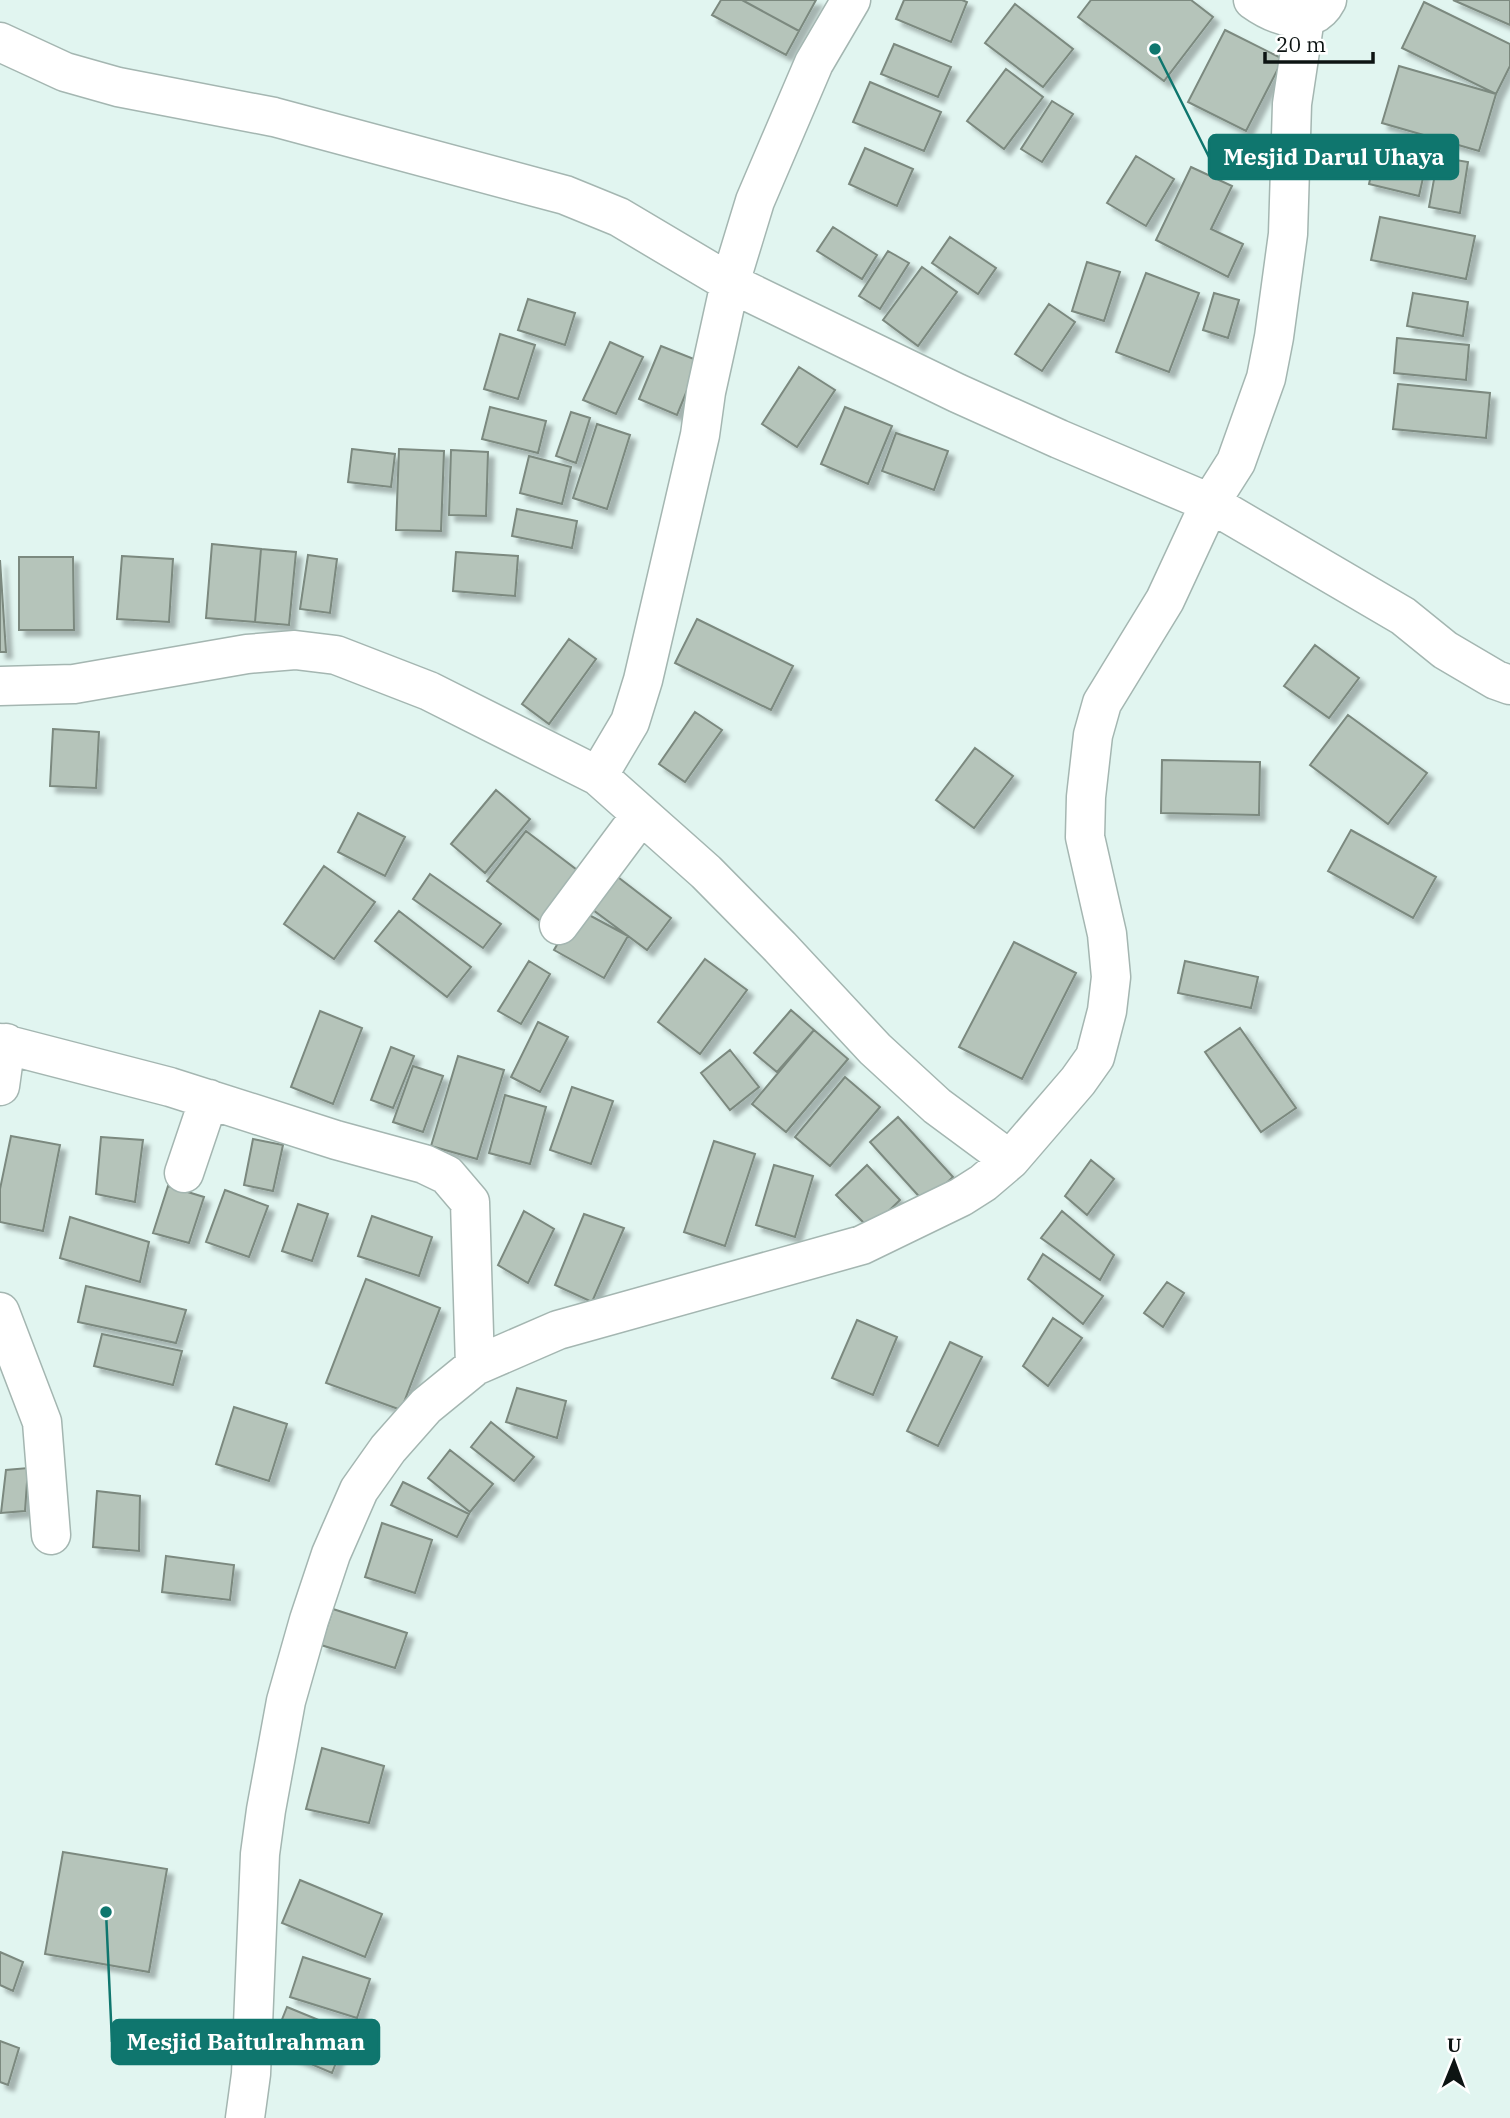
<svg xmlns="http://www.w3.org/2000/svg" width="1510" height="2118" font-family="'IBM Plex Serif',serif">
<defs>
<filter id="shadow"><feDropShadow dx="6" dy="6" stdDeviation="2" flood-color="#0004"/></filter>
</defs>
<rect width="100%" height="100%" fill="#e1f5f0"/>
<path fill="#b5c4ba" stroke="#7b897f" stroke-width="2" filter="url(#shadow)" d="M 721,0 L 742,0 L 799,31 L 786,55 L 712,15 Z
M 742,0 L 816,0 L 799,31 Z
M 904,0 L 962,0 L 967,2 L 951,42 L 896,19 Z
M 1091,0 L 1191,0 L 1213,17 L 1164,81 L 1078,17 Z
M 1453,0 L 1510,0 L 1510,25 Z
M 1424,2 L 1510,44 L 1510,66 L 1496,94 L 1402,48 Z
M 1015,4 L 1073,49 L 1043,87 L 985,43 Z
M 1225,30 L 1283,59 L 1246,131 L 1188,102 Z
M 894,44 L 951,67 L 938,97 L 881,74 Z
M 1399,66 L 1496,94 L 1479,151 L 1382,123 Z
M 1006,69 L 1043,97 L 1004,149 L 967,121 Z
M 870,82 L 941,112 L 924,151 L 853,122 Z
M 1052,101 L 1073,114 L 1042,162 L 1021,149 Z
M 1378,144 L 1428,155 L 1419,196 L 1369,184 Z
M 865,148 L 913,169 L 897,206 L 849,184 Z
M 1136,156 L 1174,179 L 1146,226 L 1107,203 Z
M 1438,157 L 1468,162 L 1460,213 L 1429,207 Z
M 1191,167 L 1232,186 L 1211,229 L 1243,244 L 1228,277 L 1156,240 Z
M 1380,217 L 1475,236 L 1466,279 L 1371,260 Z
M 833,227 L 877,255 L 862,279 L 817,251 Z
M 950,237 L 996,268 L 978,294 L 932,263 Z
M 888,251 L 909,263 L 880,309 L 859,296 Z
M 1087,262 L 1120,272 L 1104,321 L 1072,311 Z
M 922,267 L 957,292 L 918,346 L 883,320 Z
M 1146,273 L 1199,293 L 1169,372 L 1116,352 Z
M 1214,293 L 1239,300 L 1228,338 L 1203,330 Z
M 1413,293 L 1468,302 L 1463,336 L 1407,326 Z
M 528,299 L 575,313 L 565,345 L 518,330 Z
M 1049,304 L 1075,322 L 1042,371 L 1015,354 Z
M 500,334 L 535,345 L 518,399 L 484,389 Z
M 1397,338 L 1469,345 L 1466,380 L 1394,373 Z
M 610,342 L 643,357 L 616,414 L 583,400 Z
M 661,346 L 699,361 L 677,415 L 639,399 Z
M 799,367 L 835,390 L 797,447 L 762,424 Z
M 1398,384 L 1490,393 L 1486,438 L 1393,429 Z
M 490,407 L 546,421 L 538,453 L 482,439 Z
M 845,407 L 892,426 L 868,484 L 821,464 Z
M 571,412 L 590,418 L 576,463 L 556,456 Z
M 597,424 L 630,435 L 607,509 L 573,498 Z
M 896,433 L 948,451 L 934,490 L 882,471 Z
M 352,449 L 395,454 L 391,487 L 348,482 Z
M 399,449 L 444,451 L 441,531 L 396,530 Z
M 451,450 L 488,452 L 486,516 L 449,515 Z
M 529,456 L 571,467 L 562,504 L 520,493 Z
M 517,509 L 577,521 L 572,548 L 512,536 Z
M 212,544 L 261,549 L 255,622 L 206,618 Z
M 261,549 L 296,552 L 289,625 L 255,622 Z
M 456,552 L 518,556 L 515,596 L 453,591 Z
M 308,555 L 337,559 L 330,613 L 300,609 Z
M 122,556 L 173,559 L 169,622 L 117,619 Z
M 19,557 L 73,557 L 74,630 L 19,630 Z
M 0,560 L 6,652 L 0,652 Z
M 697,619 L 793,666 L 771,710 L 675,663 Z
M 569,639 L 596,659 L 549,724 L 522,704 Z
M 1315,645 L 1359,678 L 1329,718 L 1284,686 Z
M 695,712 L 722,730 L 685,782 L 659,764 Z
M 1348,715 L 1427,773 L 1388,824 L 1310,765 Z
M 53,729 L 99,732 L 96,788 L 50,786 Z
M 975,748 L 1013,776 L 974,828 L 936,800 Z
M 1162,760 L 1260,762 L 1259,815 L 1161,813 Z
M 496,790 L 530,819 L 485,873 L 451,844 Z
M 358,813 L 405,837 L 385,876 L 338,852 Z
M 1351,830 L 1436,877 L 1413,918 L 1328,871 Z
M 526,831 L 581,873 L 543,923 L 487,881 Z
M 324,866 L 375,902 L 334,959 L 284,924 Z
M 610,871 L 671,918 L 647,950 L 585,904 Z
M 430,874 L 501,924 L 483,948 L 413,899 Z
M 578,909 L 628,936 L 604,978 L 554,950 Z
M 399,911 L 471,967 L 447,997 L 375,941 Z
M 1014,942 L 1076,973 L 1022,1079 L 959,1047 Z
M 705,959 L 747,990 L 700,1054 L 658,1022 Z
M 529,961 L 550,974 L 521,1024 L 498,1011 Z
M 1185,961 L 1258,977 L 1251,1008 L 1178,993 Z
M 791,1010 L 814,1030 L 777,1072 L 754,1053 Z
M 320,1011 L 362,1028 L 333,1104 L 291,1087 Z
M 538,1022 L 568,1037 L 540,1092 L 511,1077 Z
M 1240,1028 L 1296,1108 L 1261,1132 L 1205,1052 Z
M 814,1030 L 848,1059 L 786,1132 L 752,1104 Z
M 391,1047 L 414,1056 L 393,1108 L 371,1100 Z
M 730,1050 L 759,1087 L 730,1110 L 701,1073 Z
M 458,1056 L 504,1070 L 477,1159 L 431,1146 Z
M 413,1066 L 443,1076 L 423,1132 L 393,1122 Z
M 845,1077 L 880,1107 L 830,1166 L 795,1137 Z
M 572,1087 L 613,1101 L 591,1164 L 550,1150 Z
M 505,1095 L 546,1107 L 530,1164 L 489,1153 Z
M 898,1117 L 953,1177 L 925,1203 L 870,1142 Z
M 11,1136 L 60,1145 L 43,1231 L 0,1222 L 0,1189 Z
M 101,1137 L 143,1140 L 135,1202 L 96,1194 Z
M 253,1139 L 283,1145 L 273,1191 L 244,1185 Z
M 714,1141 L 755,1154 L 725,1246 L 684,1232 Z
M 1091,1160 L 1114,1179 L 1087,1215 L 1065,1196 Z
M 774,1165 L 813,1176 L 795,1237 L 756,1225 Z
M 867,1165 L 900,1200 L 870,1229 L 836,1195 Z
M 168,1186 L 204,1197 L 189,1243 L 153,1233 Z
M 225,1190 L 268,1206 L 249,1257 L 206,1242 Z
M 298,1204 L 328,1214 L 312,1261 L 282,1251 Z
M 524,1211 L 554,1229 L 528,1283 L 498,1265 Z
M 1062,1211 L 1114,1255 L 1100,1280 L 1041,1238 Z
M 584,1214 L 624,1228 L 592,1302 L 555,1285 Z
M 372,1216 L 432,1237 L 419,1276 L 358,1256 Z
M 70,1217 L 149,1242 L 140,1282 L 60,1258 Z
M 1043,1254 L 1103,1296 L 1083,1324 L 1028,1279 Z
M 366,1279 L 440,1308 L 401,1410 L 326,1383 Z
M 1167,1282 L 1184,1293 L 1163,1327 L 1144,1313 Z
M 86,1286 L 186,1310 L 176,1343 L 78,1322 Z
M 1053,1318 L 1082,1338 L 1048,1386 L 1023,1366 Z
M 857,1320 L 897,1337 L 873,1395 L 832,1378 Z
M 102,1334 L 182,1351 L 173,1385 L 94,1366 Z
M 950,1342 L 982,1357 L 938,1446 L 907,1431 Z
M 517,1388 L 566,1401 L 557,1438 L 506,1422 Z
M 234,1407 L 287,1424 L 269,1481 L 216,1464 Z
M 491,1422 L 534,1457 L 514,1481 L 471,1447 Z
M 450,1450 L 493,1484 L 470,1512 L 428,1478 Z
M 28,1468 L 25,1511 L 1,1513 L 6,1470 Z
M 403,1482 L 469,1514 L 457,1537 L 391,1505 Z
M 97,1491 L 140,1496 L 139,1551 L 93,1547 Z
M 382,1523 L 432,1540 L 415,1593 L 365,1577 Z
M 166,1556 L 234,1565 L 230,1600 L 162,1592 Z
M 333,1609 L 407,1633 L 395,1668 L 321,1645 Z
M 322,1748 L 384,1766 L 369,1823 L 306,1809 Z
M 63,1852 L 167,1869 L 149,1972 L 45,1954 Z
M 300,1880 L 382,1914 L 365,1957 L 282,1923 Z
M 0,1952 L 23,1962 L 13,1991 L 0,1985 Z
M 303,1957 L 370,1979 L 357,2018 L 290,1997 Z
M 287,2007 L 348,2032 L 332,2073 L 271,2047 Z
M 0,2041 L 19,2048 L 8,2085 L 0,2082 Z"/>
<g fill="none" stroke-linecap="round" stroke-linejoin="round">
<g stroke="#a4b6b1" stroke-width="41">
<path id="street" d="M 1253,0 C 1274,15 1311,31 1327,0
M 0,42 L 65,72 L 118,87 L 274,117 L 565,195 L 619,217 L 730,283 L 957,393 L 1059,439 L 1210,503 L 1403,616 L 1445,650 L 1496,680 L 1510,685
M 0,686 L 74,684 L 247,654 L 295,650 L 336,655 L 429,691 L 598,776 L 706,872 L 780,947 L 875,1049 L 937,1106 L 1010,1160
M 598,776 L 630,722 L 643,680 L 700,435 L 706,392 L 730,283 L 755,201 L 814,63 L 851,0
M 559,925 L 641,815
M 0,1043 L 170,1087 L 336,1140 L 424,1164 L 447,1175 L 470,1202 L 475,1366
M 0,1086 L 6,1043
M 184,1173 L 209,1099
M 0,1312 L 42,1422 L 51,1535
M 245,2118 L 251,2074 L 260,1854 L 266,1810 L 286,1701 L 309,1620 L 331,1554 L 359,1490 L 388,1449 L 426,1406 L 475,1366 L 558,1330 L 862,1245 L 961,1197 L 983,1183 L 1010,1160 L 1078,1081 L 1095,1057 L 1107,1011 L 1111,977 L 1107,934 L 1085,837 L 1086,797 L 1093,735 L 1102,703 L 1165,600 L 1210,503 L 1236,462 L 1266,378 L 1274,337 L 1288,234 L 1292,104 L 1305,18"/>
</g>
<use href="#street" stroke="#fff" stroke-width="38"/>
</g>
<path fill="none" stroke="#0f766e" stroke-width="2.5" d="M1155 49L1209 157M106 1912L112 2042"/>
<g fill="#0f766e" stroke="#fff" stroke-width="2.5">
<circle cx="1155" cy="49" r="7"/>
<circle cx="106" cy="1912" r="7"/>
</g>
<g fill="#0f766e" stroke="#0f766e" stroke-width="2.5">
<rect x="1209" y="135" width="249" height="44" rx="7"/>
<rect x="112" y="2020" width="267" height="44" rx="7"/>
</g>
<g font-size="23" text-anchor="middle" font-weight="bold" fill="#fff">
<text x="1334" y="165">Mesjid Darul Uhaya</text>
<text x="246" y="2050">Mesjid Baitulrahman</text>
</g>
<g transform="translate(1454 2062) rotate(1)" stroke="#ffffff" stroke-width="5" paint-order="stroke">
<path d="M0-5L12 26L0 18L-12 26Z" fill="#0d1413"/>
<text y="-10" font-size="19" font-weight="bold" text-anchor="middle" fill="#0d1413">U</text>
</g>
<path d="M1265 52v10h108v-10" fill="none" stroke="#0d1413" stroke-width="3.5"/>
<text x="1276" y="52" font-size="21" fill="#0d1413" stroke="#ffffff" stroke-width="5" paint-order="stroke">20 m</text>
</svg>
